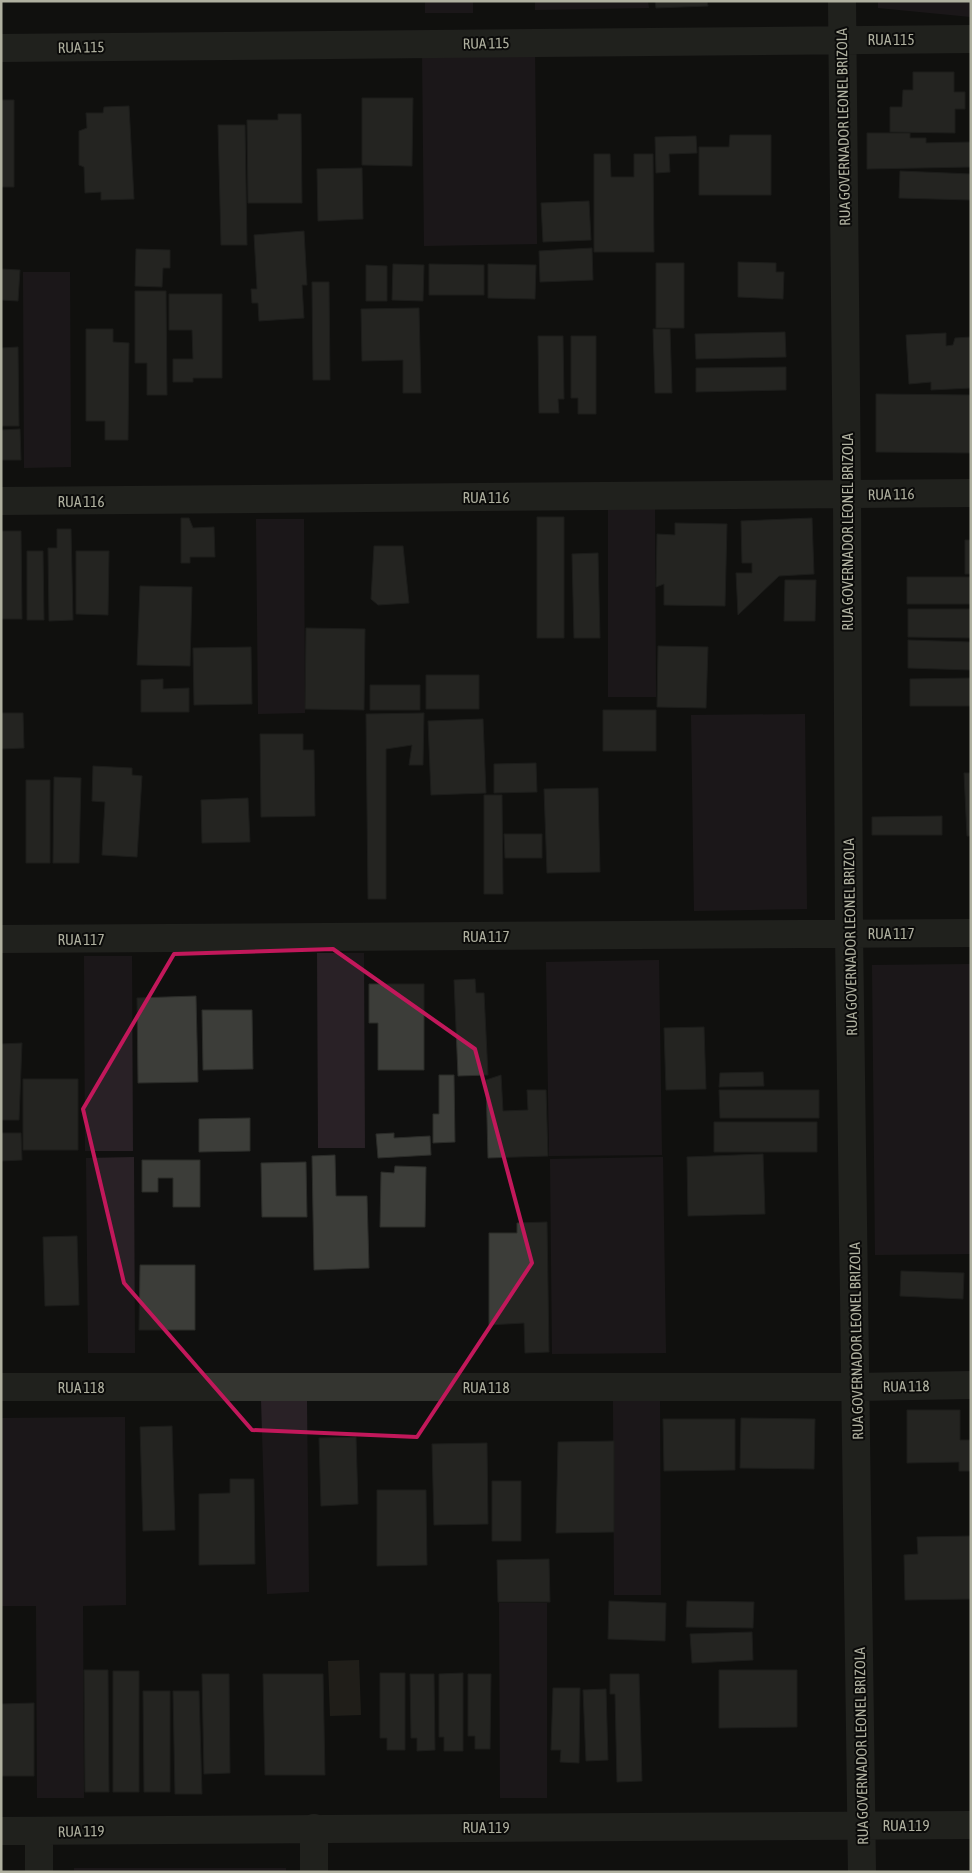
<svg xmlns="http://www.w3.org/2000/svg" width="972" height="1873" font-family="'Asap Condensed',sans-serif">
<rect width="100%" height="100%" fill="#10100f"/>
<path fill="#292126" d="M 425,1 L 473,1 L 473,13 L 425,13 Z
M 535,1 L 648,1 L 649,8 L 535,10 Z
M 878,1 L 971,1 L 971,17 L 878,8 Z
M 535,49 L 537,244 L 424,246 L 422,50 Z
M 23,272 L 70,272 L 71,467 L 24,468 Z
M 608,502 L 655,502 L 656,697 L 608,697 Z
M 256,519 L 304,519 L 305,713 L 258,714 Z
M 805,714 L 807,909 L 694,911 L 691,715 Z
M 317,953 L 364,953 L 365,1148 L 318,1148 Z
M 84,956 L 132,956 L 133,1151 L 85,1151 Z
M 659,960 L 662,1155 L 549,1156 L 546,962 Z
M 971,964 L 971,1254 L 875,1255 L 872,965 Z
M 134,1157 L 135,1353 L 88,1353 L 86,1158 Z
M 663,1157 L 666,1353 L 552,1354 L 550,1159 Z
M 261,1400 L 307,1400 L 309,1592 L 267,1594 Z
M 613,1401 L 660,1401 L 661,1595 L 614,1595 Z
M 125,1417 L 126,1605 L 83,1606 L 84,1798 L 37,1798 L 36,1606 L 1,1606 L 1,1418 Z
M 499,1603 L 547,1603 L 547,1798 L 500,1798 Z
M 74,1868 L 286,1868 L 286,1872 L 74,1872 Z"/>
<path fill="#333026" d="M 359,1660 L 361,1715 L 330,1716 L 328,1661 Z"/>
<path fill="#3c3d39" stroke="#2b2c29" d="M 655,1 L 707,1 L 708,6 L 656,8 Z
M 913,72 L 954,72 L 954,92 L 965,92 L 965,109 L 955,109 L 955,133 L 890,132 L 890,107 L 902,107 L 903,90 L 913,90 Z
M 362,98 L 413,98 L 412,166 L 362,165 Z
M 1,100 L 14,100 L 14,187 L 1,187 Z
M 129,106 L 134,199 L 101,200 L 101,192 L 85,193 L 84,167 L 79,165 L 79,131 L 87,128 L 86,113 L 103,113 L 104,107 Z
M 278,114 L 301,114 L 302,203 L 248,203 L 247,120 L 278,120 Z
M 218,125 L 245,125 L 247,245 L 221,245 Z
M 867,133 L 910,133 L 910,138 L 926,138 L 926,143 L 971,142 L 971,167 L 867,169 Z
M 730,135 L 771,135 L 771,195 L 699,195 L 699,147 L 729,147 Z
M 696,136 L 697,153 L 669,154 L 670,172 L 656,173 L 655,137 Z
M 594,154 L 610,154 L 611,177 L 634,177 L 634,154 L 653,154 L 654,252 L 594,252 Z
M 362,168 L 363,219 L 318,221 L 317,169 Z
M 900,171 L 971,174 L 971,200 L 899,198 Z
M 589,201 L 591,240 L 543,242 L 541,203 Z
M 304,231 L 307,285 L 302,285 L 304,318 L 259,321 L 258,303 L 252,303 L 251,289 L 257,289 L 254,235 Z
M 592,248 L 593,280 L 540,282 L 539,251 Z
M 136,249 L 170,250 L 170,268 L 163,268 L 162,287 L 135,286 Z
M 738,262 L 776,263 L 776,272 L 784,272 L 783,299 L 738,297 Z
M 656,263 L 684,263 L 684,328 L 656,328 Z
M 393,264 L 424,265 L 423,301 L 392,300 Z
M 429,264 L 484,265 L 484,295 L 429,295 Z
M 488,264 L 536,265 L 535,299 L 488,298 Z
M 366,265 L 387,266 L 387,301 L 366,301 Z
M 1,269 L 20,270 L 18,301 L 1,300 Z
M 312,282 L 329,282 L 330,380 L 313,380 Z
M 135,291 L 166,291 L 167,395 L 147,395 L 147,363 L 135,363 Z
M 169,294 L 222,294 L 222,378 L 193,378 L 193,382 L 173,382 L 173,359 L 193,359 L 192,330 L 169,330 Z
M 419,308 L 421,393 L 403,393 L 403,360 L 362,361 L 361,309 Z
M 86,329 L 113,329 L 113,342 L 129,343 L 128,440 L 105,440 L 105,421 L 86,421 Z
M 653,329 L 670,329 L 672,393 L 655,393 Z
M 785,332 L 786,357 L 696,359 L 695,334 Z
M 946,333 L 946,346 L 953,345 L 955,338 L 971,337 L 971,388 L 931,390 L 931,382 L 909,384 L 906,335 Z
M 538,336 L 563,336 L 564,399 L 558,399 L 559,413 L 539,413 Z
M 571,336 L 596,336 L 596,414 L 578,414 L 578,398 L 571,398 Z
M 18,347 L 19,426 L 1,426 L 1,348 Z
M 786,367 L 786,390 L 696,392 L 696,368 Z
M 876,394 L 971,395 L 971,453 L 876,452 Z
M 20,429 L 21,460 L 1,460 L 1,430 Z
M 537,517 L 564,517 L 564,638 L 537,638 Z
M 181,518 L 189,518 L 193,528 L 214,527 L 215,557 L 190,557 L 190,563 L 181,563 Z
M 812,518 L 814,574 L 779,576 L 738,615 L 736,573 L 752,573 L 752,563 L 742,563 L 741,521 Z
M 675,523 L 727,524 L 725,606 L 664,605 L 664,584 L 656,587 L 657,534 L 675,535 Z
M 57,529 L 71,529 L 73,620 L 49,621 L 48,548 L 57,548 Z
M 1,531 L 21,531 L 22,619 L 1,619 Z
M 965,540 L 971,540 L 971,574 L 965,574 Z
M 374,546 L 403,546 L 409,603 L 378,605 L 371,599 Z
M 27,551 L 43,551 L 44,620 L 27,620 Z
M 76,551 L 109,551 L 108,615 L 76,614 Z
M 598,553 L 600,638 L 574,638 L 572,554 Z
M 907,577 L 971,577 L 971,604 L 907,604 Z
M 785,580 L 816,580 L 815,621 L 784,621 Z
M 140,586 L 192,587 L 190,666 L 137,665 Z
M 908,609 L 971,609 L 971,638 L 908,637 Z
M 306,628 L 365,629 L 364,710 L 305,709 Z
M 908,640 L 971,642 L 971,670 L 908,668 Z
M 658,646 L 708,647 L 706,708 L 657,707 Z
M 251,647 L 252,704 L 194,705 L 193,648 Z
M 426,675 L 479,675 L 479,709 L 426,709 Z
M 971,678 L 971,706 L 910,706 L 910,679 Z
M 163,679 L 163,689 L 189,688 L 189,712 L 141,712 L 141,680 Z
M 370,685 L 420,685 L 420,710 L 370,710 Z
M 603,710 L 656,710 L 656,751 L 603,751 Z
M 1,713 L 23,713 L 24,748 L 1,749 Z
M 424,713 L 423,765 L 409,765 L 412,745 L 386,749 L 386,899 L 368,899 L 366,714 Z
M 483,719 L 486,793 L 431,795 L 428,721 Z
M 260,734 L 303,734 L 303,750 L 314,750 L 315,816 L 261,817 Z
M 536,763 L 537,792 L 494,793 L 494,764 Z
M 93,766 L 132,768 L 132,775 L 142,776 L 137,857 L 102,855 L 105,802 L 92,801 Z
M 964,773 L 971,773 L 971,836 L 967,836 Z
M 54,777 L 81,778 L 79,863 L 53,863 Z
M 26,780 L 50,780 L 50,863 L 26,863 Z
M 598,788 L 600,872 L 547,873 L 544,789 Z
M 484,795 L 502,795 L 503,894 L 484,894 Z
M 248,798 L 250,842 L 202,843 L 201,800 Z
M 942,816 L 942,835 L 872,835 L 872,817 Z
M 504,834 L 542,834 L 542,858 L 505,858 Z
M 475,979 L 476,993 L 484,993 L 488,1075 L 458,1076 L 454,980 Z
M 369,984 L 424,984 L 424,1070 L 378,1070 L 378,1023 L 369,1023 Z
M 196,996 L 198,1082 L 138,1083 L 137,998 Z
M 202,1010 L 252,1010 L 253,1069 L 203,1070 Z
M 704,1027 L 706,1089 L 666,1090 L 664,1028 Z
M 22,1043 L 19,1120 L 1,1120 L 1,1044 Z
M 763,1072 L 764,1086 L 719,1087 L 720,1073 Z
M 439,1075 L 454,1075 L 455,1142 L 433,1143 L 433,1114 L 439,1114 Z
M 501,1075 L 503,1111 L 528,1110 L 527,1090 L 546,1090 L 548,1156 L 488,1158 L 486,1080 Z
M 23,1079 L 78,1079 L 78,1150 L 23,1150 Z
M 719,1090 L 819,1090 L 819,1118 L 720,1118 Z
M 250,1118 L 250,1151 L 199,1152 L 199,1119 Z
M 714,1122 L 817,1122 L 817,1152 L 714,1152 Z
M 1,1133 L 21,1133 L 22,1160 L 1,1161 Z
M 394,1133 L 394,1138 L 430,1136 L 431,1155 L 378,1158 L 376,1134 Z
M 763,1154 L 765,1214 L 688,1216 L 687,1157 Z
M 335,1155 L 336,1196 L 367,1196 L 369,1268 L 314,1270 L 312,1156 Z
M 142,1160 L 200,1160 L 200,1207 L 173,1207 L 173,1178 L 158,1178 L 158,1192 L 142,1192 Z
M 306,1162 L 307,1217 L 262,1217 L 261,1163 Z
M 395,1166 L 426,1167 L 425,1227 L 380,1227 L 381,1172 L 394,1173 Z
M 547,1222 L 549,1352 L 525,1353 L 524,1323 L 489,1325 L 489,1233 L 517,1233 L 517,1223 Z
M 77,1236 L 79,1305 L 45,1306 L 43,1237 Z
M 140,1265 L 195,1265 L 195,1330 L 139,1330 Z
M 901,1271 L 964,1273 L 963,1299 L 900,1296 Z
M 907,1410 L 960,1410 L 960,1440 L 971,1440 L 971,1471 L 959,1471 L 959,1462 L 907,1463 Z
M 741,1418 L 815,1419 L 814,1469 L 740,1468 Z
M 663,1419 L 735,1419 L 735,1470 L 664,1471 Z
M 172,1426 L 175,1530 L 143,1531 L 140,1427 Z
M 356,1437 L 358,1504 L 321,1506 L 319,1438 Z
M 614,1441 L 614,1532 L 556,1533 L 558,1442 Z
M 487,1443 L 488,1524 L 434,1525 L 432,1444 Z
M 230,1479 L 254,1479 L 255,1564 L 199,1565 L 199,1494 L 230,1493 Z
M 492,1481 L 521,1481 L 521,1541 L 492,1541 Z
M 377,1490 L 426,1490 L 427,1565 L 377,1566 Z
M 971,1536 L 971,1599 L 905,1600 L 904,1555 L 918,1554 L 917,1537 Z
M 549,1559 L 550,1602 L 498,1602 L 497,1560 Z
M 609,1601 L 666,1603 L 665,1641 L 608,1639 Z
M 687,1601 L 754,1602 L 753,1628 L 686,1627 Z
M 752,1632 L 753,1660 L 692,1663 L 690,1634 Z
M 84,1670 L 108,1670 L 109,1792 L 85,1792 Z
M 719,1670 L 797,1670 L 797,1727 L 719,1728 Z
M 113,1671 L 139,1671 L 139,1792 L 113,1792 Z
M 380,1673 L 405,1673 L 405,1750 L 387,1750 L 387,1738 L 380,1738 Z
M 463,1673 L 463,1751 L 444,1751 L 444,1737 L 439,1737 L 439,1674 Z
M 202,1674 L 229,1674 L 230,1773 L 204,1774 Z
M 263,1674 L 323,1674 L 325,1775 L 265,1775 Z
M 410,1674 L 434,1674 L 435,1750 L 417,1751 L 417,1738 L 411,1738 Z
M 468,1674 L 491,1674 L 490,1749 L 475,1749 L 475,1736 L 468,1736 Z
M 610,1674 L 639,1674 L 642,1781 L 617,1782 L 615,1694 L 610,1694 Z
M 553,1688 L 580,1688 L 579,1763 L 560,1762 L 561,1750 L 551,1750 Z
M 606,1689 L 608,1760 L 586,1761 L 583,1690 Z
M 143,1691 L 170,1691 L 170,1792 L 144,1792 Z
M 173,1691 L 199,1691 L 202,1794 L 175,1794 Z
M 34,1703 L 34,1776 L 1,1776 L 1,1704 Z"/>
<g fill="none" stroke-linecap="round" stroke-linejoin="round">
<path stroke="#343530" stroke-width="28" d="M 842,1 L 847,494 L 849,933 L 862,1872
M 1,48 L 971,39
M 1,501 L 971,493
M 1,939 L 971,933
M 1,1387 L 857,1387 L 971,1385
M 314,1828 L 314,1872
M 1,1831 L 971,1825
M 39,1872 L 39,1831"/>
</g>
<path d="M0 0H972V1873H0ZM 333,949 L 475,1049 L 532,1263 L 417,1437 L 252,1430 L 124,1283 L 83,1109 L 174,954 Z" fill="#10100f" fill-opacity=".55" fill-rule="evenodd"/>
<path fill="none" stroke="#c2185b" stroke-width="4" stroke-linejoin="round" d="M 333,949 L 475,1049 L 532,1263 L 417,1437 L 252,1430 L 124,1283 L 83,1109 L 174,954 Z"/>
<g text-anchor="middle" dominant-baseline="central" stroke-width="4" stroke-linejoin="round" paint-order="stroke">
<g font-size="15" fill="#b0b1a0" stroke="#0b0b0a">
<text x="891" y="39">RUA 115</text>
<text transform="translate(486 43) rotate(-1)">RUA 115</text>
<text transform="translate(81 47) rotate(-1)">RUA 115</text>
<text transform="translate(843 127) rotate(-91)">RUA GOVERNADOR LEONEL BRIZOLA</text>
<text transform="translate(891 494) rotate(-1)">RUA 116</text>
<text x="486" y="497">RUA 116</text>
<text x="81" y="501">RUA 116</text>
<text transform="translate(847 532) rotate(-90)">RUA GOVERNADOR LEONEL BRIZOLA</text>
<text x="891" y="933">RUA 117</text>
<text x="486" y="936">RUA 117</text>
<text transform="translate(850 937) rotate(-91)">RUA GOVERNADOR LEONEL BRIZOLA</text>
<text x="81" y="939">RUA 117</text>
<text transform="translate(856 1341) rotate(-91)">RUA GOVERNADOR LEONEL BRIZOLA</text>
<text transform="translate(906 1386) rotate(-1)">RUA 118</text>
<text x="81" y="1387">RUA 118</text>
<text x="486" y="1387">RUA 118</text>
<text transform="translate(861 1746) rotate(-91)">RUA GOVERNADOR LEONEL BRIZOLA</text>
<text x="906" y="1825">RUA 119</text>
<text x="486" y="1827">RUA 119</text>
<text transform="translate(81 1831) rotate(-1)">RUA 119</text>
</g>
</g>
<rect width="972" height="1873" fill="none" stroke="#b0b1a0" stroke-width="5"/>
</svg>
